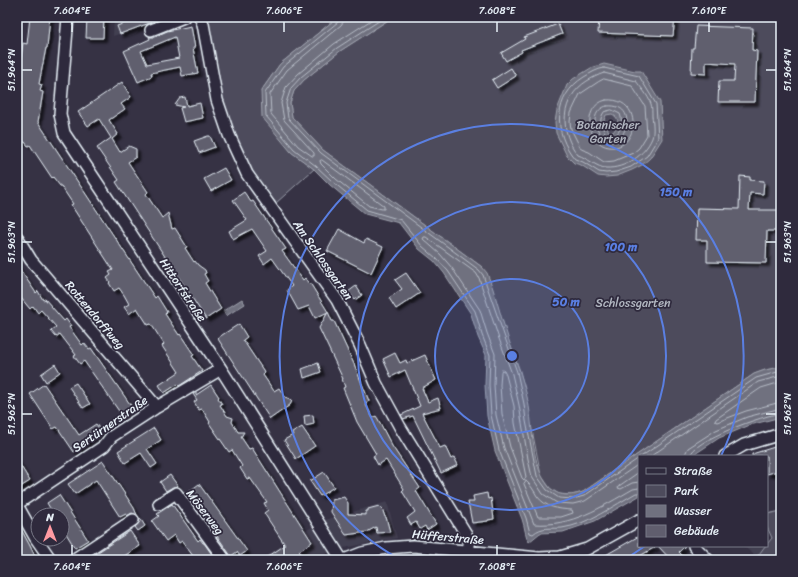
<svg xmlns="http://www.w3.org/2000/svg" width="798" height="577" font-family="Sriracha,sans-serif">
<defs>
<filter id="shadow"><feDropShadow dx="3.5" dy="3.5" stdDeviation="1" flood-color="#0009"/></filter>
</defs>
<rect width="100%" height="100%" fill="#363244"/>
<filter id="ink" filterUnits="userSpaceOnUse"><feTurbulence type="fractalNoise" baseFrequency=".025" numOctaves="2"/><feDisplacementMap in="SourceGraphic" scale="8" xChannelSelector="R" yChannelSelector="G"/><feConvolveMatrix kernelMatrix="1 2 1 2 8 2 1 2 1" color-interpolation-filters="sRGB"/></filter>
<g filter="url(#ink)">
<path fill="#433f51" d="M 114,17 L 169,17 L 113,36 Z
M 387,502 L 397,538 L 333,550 L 316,560 L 260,560 L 321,521 Z
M 743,546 L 765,546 L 757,557 Z
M 397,554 L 448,560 L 362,560 L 379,556 Z"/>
<path fill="#4d4b5c" stroke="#9a9eaa" d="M 203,17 L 338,17 L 280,64 L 261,91 L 291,152 L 314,169 L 276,203 L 253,173 L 233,136 L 219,98 Z
M 393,17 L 781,17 L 781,367 L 765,370 L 754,374 L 583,492 L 572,495 L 559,494 L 550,488 L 541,475 L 530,420 L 528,403 L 520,371 L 506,333 L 490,281 L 482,267 L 323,150 L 292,117 L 290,103 L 294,91 L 304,80 L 340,51 Z
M 781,511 L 781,560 L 747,560 L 757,557 L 765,546 L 767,546 L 767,544 L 772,538 L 767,527 L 767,514 Z"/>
<path fill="#70717f" stroke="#a0a4af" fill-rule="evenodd" d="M 338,17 L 393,17 L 340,51 L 304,80 L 294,91 L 290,103 L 292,117 L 323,150 L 482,267 L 487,273 C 495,291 499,312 506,331 C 513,355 523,377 528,401 C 534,429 530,464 549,487 C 558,497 571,496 583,492 L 754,374 L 765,370 L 781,367 L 781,417 L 750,425 L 719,438 L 692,456 L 639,456 L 639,496 L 595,521 L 563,532 L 540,533 L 529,542 C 525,536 525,527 522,519 L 495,451 L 487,416 L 485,385 L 486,355 L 478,337 L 471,314 L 444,273 L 434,261 L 419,249 L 399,223 L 365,214 L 330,185 L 314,169 L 291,152 L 262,117 L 261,91 L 280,64 Z
M 604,64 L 635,71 L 641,71 L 660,102 L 662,139 L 650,158 L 642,165 L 632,170 L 617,176 L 606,177 L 598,176 L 581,165 L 574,163 L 567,156 L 556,133 L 555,122 L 557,110 L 567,85 L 573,79 L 591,68 ZM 612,114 C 621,119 618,126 613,132 L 609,132 L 604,120 L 606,115 Z
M 242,299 L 245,304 L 226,316 L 223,311 Z"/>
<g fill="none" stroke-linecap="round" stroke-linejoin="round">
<path stroke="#b8bec8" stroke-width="1" d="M 339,17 L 338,22 L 283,67 L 265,93 L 266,116 L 294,149 L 316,166 L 333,182 L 367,210 L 401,220 L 422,246 L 436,258 L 448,271 L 475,311 L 482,335 L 490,355 L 489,385 L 491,415 L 499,450 L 526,518 L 530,533 L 533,534 C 542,526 551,529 562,528 C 589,524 613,506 636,493 L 639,493
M 344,17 L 344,21 L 341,25 L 287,70 L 270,94 L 271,114 L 298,146 L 312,156 L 314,156 L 314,153 L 284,120 L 281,103 L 286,87 L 298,74 L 334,44 L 376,17
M 385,17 L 337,48 L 301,77 L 291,88 L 286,103 L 288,118 L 321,153 L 479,270 L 483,275 L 517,372 L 524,404 L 526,421 L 537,476 L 547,490 L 559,498 L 573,499 L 584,496 L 639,458
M 604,68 L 639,76 L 656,104 L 658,138 L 647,156 L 631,167 L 616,172 L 606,173 L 599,172 L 583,162 L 575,159 C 553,133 553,96 584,77 C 591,73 597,69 604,68 Z
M 604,73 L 636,81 C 641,88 648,95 651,104 C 652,107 652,112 652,116 C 653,122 654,132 652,138 C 645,155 625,169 606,168 C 598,168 587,158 578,155 C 559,132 560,98 587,81 C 592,78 598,75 604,73 Z
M 604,79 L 632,86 L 645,106 L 647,135 L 639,148 L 633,153 L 614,161 L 604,162 L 589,152 L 581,149 L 571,129 L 570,122 L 571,113 L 580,94 L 598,82 Z
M 606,100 C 642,97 639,144 615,147 C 588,151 579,106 606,100 Z
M 607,106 C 648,102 616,169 597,128 C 592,119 597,108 607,106 Z
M 612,110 L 620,114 C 624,124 619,141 606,134 C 601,126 598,121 604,112 Z
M 322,160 L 384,206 L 384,209 L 382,209 L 369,206 L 336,179 L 321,164 L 320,161 Z
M 502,370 L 504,371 L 506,375 L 514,406 L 515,423 L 526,477 L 524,480 L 522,478 L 510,447 L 502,414 L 500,385 L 501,372 Z
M 781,382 L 761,388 L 716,419 L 715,421 L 717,422 L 746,411 L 781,402
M 642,456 L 756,378 L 781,371
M 651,456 L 758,382 L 781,376
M 685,456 L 686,452 L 688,448 L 716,430 L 747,417 L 781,408
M 690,456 C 692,440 765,415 781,413
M 639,464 L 585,501 L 573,504 L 557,503 L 543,494 L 532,477 L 528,459 L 519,405 L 512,374 L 498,336 L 479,278 L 476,273 L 426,237 L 424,237 L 423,239 L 440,254 L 452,268 L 480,310 L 487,333 L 495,354 L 494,385 L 496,415 L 504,448 L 534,524 C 571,527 602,507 633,489 L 639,488
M 639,472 L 619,486 L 618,488 L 621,489 L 632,483 L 639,482
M 526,481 C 531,485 534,491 537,496 C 546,508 558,509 572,510 L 573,513 L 561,517 L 538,517 L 524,484 Z"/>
</g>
<path fill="#605e6e" stroke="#e8f1f8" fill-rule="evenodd" filter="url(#shadow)" d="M 30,17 L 50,17 L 47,48 L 46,48 L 39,84 L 42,85 L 40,91 L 43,92 L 38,122 L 155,298 L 157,296 L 167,312 L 165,314 L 179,335 L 180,334 L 194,355 L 192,356 L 202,371 L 179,386 L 178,384 L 164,393 L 159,385 L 179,372 L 162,346 L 164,344 L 151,324 L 148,325 L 137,308 L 129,314 L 124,307 L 129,304 L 124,295 L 119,288 L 114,291 L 109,283 L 110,282 L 107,278 L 111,275 L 109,272 L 113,270 L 71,205 L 73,204 L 61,186 L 60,186 L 53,177 L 52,178 L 30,145 L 28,146 L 25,142 L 17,141 L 17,122 L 20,104 L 18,103 L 22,81 L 20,81 L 21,74 L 19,73 L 23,43 L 27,44 Z
M 87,17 L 104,17 L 103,38 L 86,38 Z
M 140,17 L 163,18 L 120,34 L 117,26 Z
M 599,17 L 675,17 L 673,36 L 598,33 Z
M 558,24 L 562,34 L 521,50 L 522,52 L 506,61 L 501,53 L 525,39 L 524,37 Z
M 191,26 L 195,48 L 193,48 L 198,73 L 182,76 L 180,67 L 151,73 L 152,76 L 138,82 L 124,51 L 150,39 L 149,37 L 154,37 L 167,31 ZM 175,37 L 179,58 L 147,64 L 141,51 Z
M 696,26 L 753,28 L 752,50 L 757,51 L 755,102 L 718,102 L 719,81 L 734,81 L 735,64 L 706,62 L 706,74 L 691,73 L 692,48 L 694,48 Z
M 511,68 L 516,76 L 497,88 L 492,80 Z
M 122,82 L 131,97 L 121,104 L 125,109 L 109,120 L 118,134 L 112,139 L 120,152 L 129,146 L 136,149 L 136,157 L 128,162 L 148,192 L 146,194 L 162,218 L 168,213 L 172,229 L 175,228 L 187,247 L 185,248 L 194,262 L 195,261 L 198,265 L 205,270 L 206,273 L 204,274 L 208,281 L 205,283 L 221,309 L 206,319 L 116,182 L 119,180 L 97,148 L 111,138 L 99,119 L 88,126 L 78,112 Z
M 185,97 L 187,106 L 200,103 L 203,118 L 184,122 L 180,108 L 184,107 L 175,105 L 180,98 Z
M 208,136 L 210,136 L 215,147 L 199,153 L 194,141 Z
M 224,168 L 231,180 L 211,191 L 204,179 Z
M 740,176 L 750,177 L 750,180 L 764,181 L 763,194 L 750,193 L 749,210 L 781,210 L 781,231 L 767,231 L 766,263 L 707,262 L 707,240 L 696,240 L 697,208 L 739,209 Z
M 244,192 L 251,202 L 253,201 L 286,249 L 282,251 L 303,280 L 305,278 L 309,284 L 310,283 L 328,312 L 315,318 L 309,306 L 298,310 L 287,290 L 292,286 L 272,258 L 264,264 L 259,256 L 267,251 L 252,229 L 233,239 L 229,231 L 247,220 L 233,200 Z
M 339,229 L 364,243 L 366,239 L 383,247 L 371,273 L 327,251 Z
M 17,265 L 36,293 L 38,291 L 43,300 L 45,299 L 64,321 L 66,319 L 71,326 L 69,327 L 82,345 L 84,343 L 89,349 L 91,348 L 132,407 L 121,414 L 84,361 L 80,364 L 74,356 L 76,355 L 60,334 L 56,337 L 51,331 L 56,327 L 41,310 L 38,313 L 33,306 L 30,309 L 17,293 Z
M 406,273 L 420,293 L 396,309 L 389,298 L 402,289 L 395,280 Z
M 356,286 L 362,295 L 355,300 L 348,292 Z
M 328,312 L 332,321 L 334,321 L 354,364 L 369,401 L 365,403 L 373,418 L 376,416 L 378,419 L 392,446 L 420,488 L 416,491 L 436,524 L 427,530 L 425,526 L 420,529 L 416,522 L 411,525 L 407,518 L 415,512 L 402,491 L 404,489 L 386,460 L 378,465 L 373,456 L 376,454 L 357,422 L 343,388 L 345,387 L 342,379 L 343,379 L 319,328 Z
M 239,324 L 247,337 L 243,340 L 265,373 L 263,375 L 274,391 L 279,388 L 285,397 L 290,399 L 292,401 L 290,405 L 270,419 L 218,339 L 219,338 L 219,337 Z
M 395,353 L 400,363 L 406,360 L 407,363 L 425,355 L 436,380 L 422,388 L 428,402 L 438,398 L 441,408 L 422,413 L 440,448 L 445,446 L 451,459 L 454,457 L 458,465 L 441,473 L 413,416 L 403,419 L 401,415 L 420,406 L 405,370 L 391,377 L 383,359 Z
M 318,363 L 321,372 L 304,378 L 302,369 Z
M 55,364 L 60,372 L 46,382 L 41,374 Z
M 76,383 L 90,404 L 83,408 L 69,387 Z
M 44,384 L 79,435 L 96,424 L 101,431 L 74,452 L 57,427 L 53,429 L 30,394 Z
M 211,385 L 219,397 L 218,398 L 222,404 L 220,405 L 227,416 L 233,418 L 232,422 L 238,432 L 244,432 L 241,437 L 249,449 L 252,448 L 312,542 L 299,551 L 302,555 L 293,560 L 263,560 L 285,545 L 264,513 L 268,510 L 264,503 L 267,502 L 250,478 L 247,479 L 240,468 L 242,466 L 232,450 L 229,452 L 209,423 L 210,422 L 202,409 L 199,410 L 194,402 L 197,400 L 193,394 L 196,392 L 196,395 Z
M 313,415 L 314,424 L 305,426 L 304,416 Z
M 302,427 L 315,446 L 296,459 L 284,440 L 293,435 L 292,433 Z
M 154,428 L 161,440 L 147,449 L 157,464 L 151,468 L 141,453 L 125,463 L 118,451 Z
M 781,445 L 781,470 L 767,474 L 767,456 L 752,456 L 752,454 Z
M 17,460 L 30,481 L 17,489 Z
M 103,461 L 134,508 L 137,515 L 132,513 L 127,516 L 126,514 L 120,517 L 96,480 L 75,494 L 68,484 Z
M 324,472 L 334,487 L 320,496 L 310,481 Z
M 170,475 L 178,486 L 173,487 L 166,491 L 160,482 Z
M 199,484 L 247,551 L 240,556 L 237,552 L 231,556 L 187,493 Z
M 487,493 L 488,499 L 491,498 L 494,519 L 488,520 L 488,521 L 472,523 L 468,502 L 474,502 L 473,496 Z
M 59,495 L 88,540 L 75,548 L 62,527 L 62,515 L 54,515 L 47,503 Z
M 344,497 L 348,503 L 348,514 L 366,515 L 366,511 L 368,511 L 368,509 L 379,506 L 380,508 L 382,508 L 385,517 L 386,517 L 390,532 L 377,533 L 376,527 L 367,532 L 346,535 L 331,512 L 332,500 Z
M 172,504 L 198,541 L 200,539 L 203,543 L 204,543 L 216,560 L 196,560 L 182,541 L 179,543 L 174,535 L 166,541 L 152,521 L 159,516 L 157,514 Z
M 140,518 L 145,526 L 138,531 L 135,527 L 139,523 Z
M 17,522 L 29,544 L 37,560 L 19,560 L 17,557 Z
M 130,531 L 140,546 L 118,560 L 99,560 L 95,554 Z
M 639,536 L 639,546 L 657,546 L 633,560 L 597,560 Z
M 658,546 L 685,546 L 679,552 L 687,560 L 671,560 Z"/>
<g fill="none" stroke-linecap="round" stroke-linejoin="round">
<g stroke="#e8f1f8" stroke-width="14">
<path id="minor" d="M 68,17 L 60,114 L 64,133 L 221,369 L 342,560
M 200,17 L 203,24 L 217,100 L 229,135 L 247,174 L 337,300 L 360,345 L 376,383 L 400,427 L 466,534 L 469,543 L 469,551
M 151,30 L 184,17
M 17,237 L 31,260 L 157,407
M 725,456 L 744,445 L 781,434
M 17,504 L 104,446 L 111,437 L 157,407 L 221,369
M 159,504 L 176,493 L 225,560
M 17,505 L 35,537 L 51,560
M 694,546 L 708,560
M 73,560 L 133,520
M 344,560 L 362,553 L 386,548 L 413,546 L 539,558 L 560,557 L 587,549 L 639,520"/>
</g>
<use href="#minor" stroke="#2f2a3d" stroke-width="11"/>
</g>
</g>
<path fill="none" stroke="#e8f1f8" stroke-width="1.5" d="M 72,22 L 72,32M 284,22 L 284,32M 497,22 L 497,32M 709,22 L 709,32M 22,70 L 32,70M 766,70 L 776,70M 22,242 L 32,242M 766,242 L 776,242M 22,414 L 32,414M 766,414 L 776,414M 72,545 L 72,555M 284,545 L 284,555M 497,545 L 497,555"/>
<circle cx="512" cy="356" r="77" fill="#5a7fe2" fill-opacity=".12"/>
<g fill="none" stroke="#5a7fe2" stroke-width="2">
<circle cx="512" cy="356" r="77"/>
<circle cx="512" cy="356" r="154"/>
<path d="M645 546A232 232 0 0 1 623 560M401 560A232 232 0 1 1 721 456"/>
</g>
<g text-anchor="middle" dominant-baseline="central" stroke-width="3.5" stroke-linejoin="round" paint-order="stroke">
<g font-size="12" fill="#b2b7c1" stroke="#2f2a3d">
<text x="608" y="125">Botanischer<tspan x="608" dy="14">Garten</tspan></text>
<text x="633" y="303">Schlossgarten</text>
</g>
<g font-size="12" fill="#e8f1f8" stroke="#2f2a3d">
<text transform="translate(323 260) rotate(55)">Am Schlossgarten</text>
<text transform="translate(183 290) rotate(56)">Hittorfstraße</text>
<text transform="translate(95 315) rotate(50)">Rottendorffweg</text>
<text transform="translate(110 424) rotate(-35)">Sertürnerstraße</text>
<text transform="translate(205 512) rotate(53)">Möserweg</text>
<text transform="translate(448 537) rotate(5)">Hüfferstraße</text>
</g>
</g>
<circle cx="512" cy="356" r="6" fill="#5a7fe2" stroke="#2f2a3d" stroke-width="2"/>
<g font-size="12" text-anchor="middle" font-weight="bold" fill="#5a7fe2" stroke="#2f2a3d" stroke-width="3.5" stroke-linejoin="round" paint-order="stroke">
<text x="676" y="196">150 m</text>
<text x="621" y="251">100 m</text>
<text x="566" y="306">50 m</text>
</g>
<rect width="798" height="577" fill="none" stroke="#2f2a3d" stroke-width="44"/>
<rect x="638" y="455" width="130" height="92" fill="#2f2a3d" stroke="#797a88"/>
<rect x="646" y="468" width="20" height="6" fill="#2f2a3d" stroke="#797a88"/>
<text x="674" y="475" font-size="12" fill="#e8f1f8">Straße</text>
<rect x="646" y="485" width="20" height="12" fill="#4d4b5c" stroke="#797a88"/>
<text x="674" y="495" font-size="12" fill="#e8f1f8">Park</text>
<rect x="646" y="505" width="20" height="12" fill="#70717f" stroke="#797a88"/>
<text x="674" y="515" font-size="12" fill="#e8f1f8">Wasser</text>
<rect x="646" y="525" width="20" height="12" fill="#605e6e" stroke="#797a88"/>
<text x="674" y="535" font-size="12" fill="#e8f1f8">Gebäude</text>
<g transform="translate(50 527)"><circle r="19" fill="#2f2a3d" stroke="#797a88"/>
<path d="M0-3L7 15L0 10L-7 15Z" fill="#ff9aa2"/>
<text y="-6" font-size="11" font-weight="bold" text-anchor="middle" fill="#e8f1f8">N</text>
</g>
<rect x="22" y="22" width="754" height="533" fill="none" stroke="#e8f1f8" stroke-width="1.5"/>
<g font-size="10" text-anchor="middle" fill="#e8f1f8">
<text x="72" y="14">7.604°E</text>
<text x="284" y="14">7.606°E</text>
<text x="497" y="14">7.608°E</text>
<text x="709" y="14">7.610°E</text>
<text transform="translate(11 70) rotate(-90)" y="4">51.964°N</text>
<text transform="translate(787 70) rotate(-90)" y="4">51.964°N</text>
<text transform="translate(11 242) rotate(-90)" y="4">51.963°N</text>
<text transform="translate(787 242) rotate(-90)" y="4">51.963°N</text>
<text transform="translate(11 414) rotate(-90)" y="4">51.962°N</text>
<text transform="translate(787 414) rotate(-90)" y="4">51.962°N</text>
<text x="72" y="570">7.604°E</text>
<text x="284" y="570">7.606°E</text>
<text x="497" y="570">7.608°E</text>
</g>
</svg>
